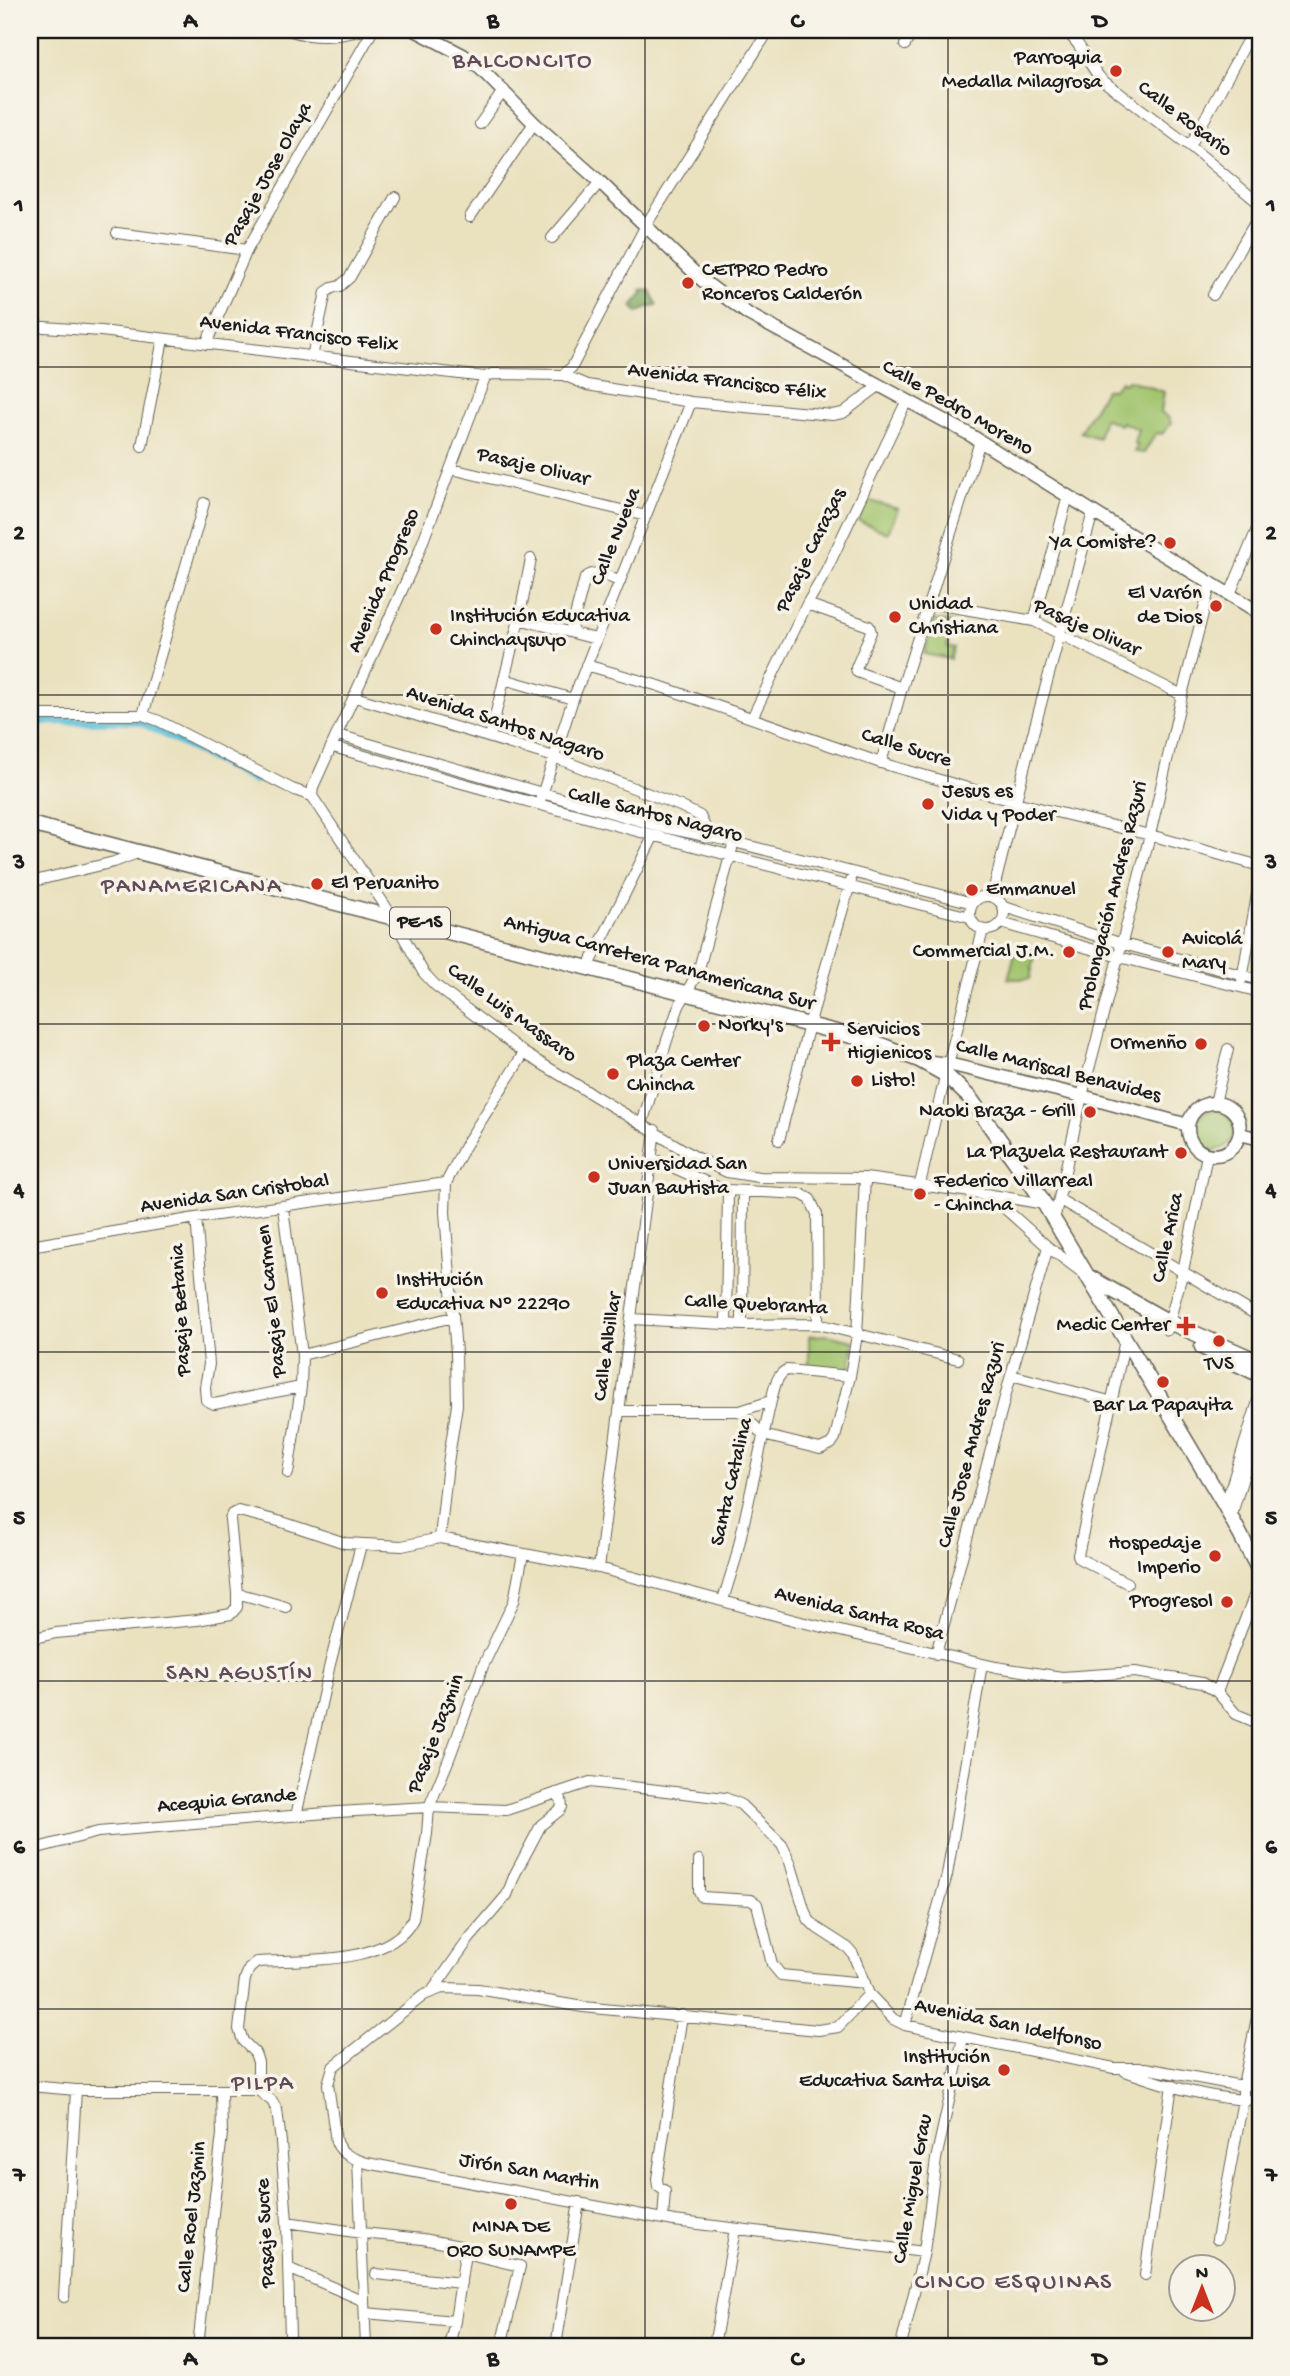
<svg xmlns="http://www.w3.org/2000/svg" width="1290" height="2376" font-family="'Gochi Hand',sans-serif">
<rect width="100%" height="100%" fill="#f7f3e8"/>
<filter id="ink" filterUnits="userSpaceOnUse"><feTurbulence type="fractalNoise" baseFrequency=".0143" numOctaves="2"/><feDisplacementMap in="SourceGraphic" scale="14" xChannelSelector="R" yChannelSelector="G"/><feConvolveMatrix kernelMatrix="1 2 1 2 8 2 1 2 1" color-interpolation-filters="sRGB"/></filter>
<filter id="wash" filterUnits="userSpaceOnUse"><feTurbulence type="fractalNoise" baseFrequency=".00686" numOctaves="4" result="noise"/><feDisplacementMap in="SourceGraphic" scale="28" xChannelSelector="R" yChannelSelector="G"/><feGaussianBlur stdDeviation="1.57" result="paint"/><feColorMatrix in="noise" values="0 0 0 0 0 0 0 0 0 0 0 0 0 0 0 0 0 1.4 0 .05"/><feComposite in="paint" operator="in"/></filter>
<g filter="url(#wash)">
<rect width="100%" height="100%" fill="#eae1bf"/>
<path fill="#a2c46d" stroke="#5f7044" stroke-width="2" d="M 1129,380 L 1164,392 L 1161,412 L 1169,418 L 1171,424 L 1162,434 L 1156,433 L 1144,453 L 1134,452 L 1138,445 L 1134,443 L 1138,429 L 1122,422 L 1120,425 L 1104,418 L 1098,438 L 1080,432 L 1105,390 L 1113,389 L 1121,381 L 1123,383 Z
M 867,500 L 898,509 L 888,533 L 858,521 Z
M 934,620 L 952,622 L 953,625 L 944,625 L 944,628 L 947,628 L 944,636 L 949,638 L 947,647 L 954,648 L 950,659 L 924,654 Z
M 1017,946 L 1036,950 L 1030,979 L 1008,979 Z
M1194 1130a20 20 0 1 1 40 0a20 20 0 1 1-40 0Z
M 827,1335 L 854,1341 L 850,1371 L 809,1369 L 809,1336 Z"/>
<path fill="#81aa60" stroke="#4e633e" stroke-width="2" d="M 642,290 L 650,291 L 657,305 L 648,307 L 638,313 L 632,306 L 643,293 Z"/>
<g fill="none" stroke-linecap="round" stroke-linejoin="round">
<path stroke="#59bed6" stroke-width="9" d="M 30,721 L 131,720 L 142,722 L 254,780"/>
</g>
</g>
<g filter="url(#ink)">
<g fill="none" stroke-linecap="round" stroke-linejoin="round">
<g stroke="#646155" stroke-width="12">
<path id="minor" d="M 288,30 C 315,39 336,37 363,30
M 516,30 L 518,33
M 1064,30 C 1081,42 1088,65 1102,80 L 1190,146 L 1260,204
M 1245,30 L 1248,39 L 1260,42
M 905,45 L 913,30
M 480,124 L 504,90
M 1190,146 L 1248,39
M 470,217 L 534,123
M 117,233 L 247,250
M 552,238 L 600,182
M 1213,295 L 1260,214
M 30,326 L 101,331 L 485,377 L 492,374 L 563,375
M 206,344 L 247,250 L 373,30
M 312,357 L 326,292 L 332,288 L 340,286 L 350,277 L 395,197
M 563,375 L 572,367 L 646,225 L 769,30
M 563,375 L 587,385 L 691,402 L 832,415 L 843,413 L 880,385
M 142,446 L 163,339
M 452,469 L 646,516
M 1230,594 L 1260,522
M 929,603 L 1034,621 L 1182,695
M 807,604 L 869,626 L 871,632 L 856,668 L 857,672 L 902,688
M 519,619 L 596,639
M 1034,621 L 1068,496
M 571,631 L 585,578 C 597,568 607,576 620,582
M 586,665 L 659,686 L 881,763 L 1023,804 L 1150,835 L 1260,866
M 504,679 L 573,699
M 355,697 L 554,757 L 680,806 L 700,816 L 706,829 L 706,836
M 30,715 L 143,715 L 159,721 L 292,789 L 312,796 L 392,916 L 423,972 L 435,985 L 524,1053 L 697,1158 L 727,1172 L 759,1177 L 865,1178 L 979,1193 L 1001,1205 L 1048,1247 L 1083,1273
M 143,715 L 204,503
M 752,718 L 807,604 L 824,575 L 907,400
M 338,735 L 658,826 L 734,842 L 973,903
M 490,737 L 519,619 L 531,559
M 333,747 C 544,807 757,864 970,917
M 881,763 L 902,688 L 980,441
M 312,796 L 313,787 L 417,557 L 485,377
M 541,798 L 573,699 L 691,402
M 30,882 L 114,862 L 140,852
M970 913a17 17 0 1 1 34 0a17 17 0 1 1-34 0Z
M 992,896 L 1032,737 L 1093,512
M 1004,907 L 1123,944 L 1260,980
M 1001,923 L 1119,957 L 1260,992
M 588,968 L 653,837
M 1242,979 L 1260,878
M 1215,1103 L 1228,1049
M 642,1124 L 667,1040 L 679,1006 L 698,972 L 732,849
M 779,1140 L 809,1025 L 851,881
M 652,1158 L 717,1187 L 728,1190 L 801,1194 L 810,1199 L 817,1214 L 818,1324
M 920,1184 L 948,1064 L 983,930
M 986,1194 L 1044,1204
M 1060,1200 L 1260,1317
M 283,1208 L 302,1355 L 301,1387 L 288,1473
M 196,1218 L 209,1364 L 205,1387 L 206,1400 L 214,1404 L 301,1387
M 1054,1220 L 1082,1096 L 1150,835 L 1182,695 L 1211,582
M 30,1246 L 196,1218 L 446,1183
M 632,1319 L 742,1325 L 818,1324 L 958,1359
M 726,1324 L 728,1190
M 742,1325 L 743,1191
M 1167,1330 L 1183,1271 L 1207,1155
M 1125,1340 L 1078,1555 L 1080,1559 L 1127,1583
M 302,1355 L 453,1317
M 1011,1375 L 1113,1402
M 619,1411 L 740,1411 L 771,1401
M 740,1411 L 763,1435 L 820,1449 L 831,1444 L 835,1438 L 850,1376 L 857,1335 L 865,1178
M 1225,1506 L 1260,1395
M 1231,1517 L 1260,1421
M 440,1538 L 448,1463 L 457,1405 L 456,1353 L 445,1212 L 446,1183 L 465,1146 L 524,1053
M 599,1568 L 655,1130
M 237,1593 L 286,1607
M 723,1600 L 736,1558 L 771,1401 C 774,1390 776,1374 787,1370 L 850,1376
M 30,1639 L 56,1633 L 197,1620 L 231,1614 L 237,1607 L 237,1593 L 230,1519 L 232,1514 L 239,1511 L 282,1522 L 345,1543 L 402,1546 L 440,1538 L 599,1568 L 801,1622 L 996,1667 L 1062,1677 L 1135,1672 L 1202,1683 L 1217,1692 L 1236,1714 L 1260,1724
M 936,1654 L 1011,1375 L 1048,1247
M 1217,1692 L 1260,1581
M 296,1816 L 330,1664 L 361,1545
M 30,1850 L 98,1832 L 338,1812 L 429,1807 L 506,1810 L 590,1782 L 725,1798 L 740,1804 L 782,1845 L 790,1862 L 805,1912 L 809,1920 L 817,1928 L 848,1948 L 853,1954 L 869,1994 L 893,2019 L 905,2025 L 1114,2068 L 1145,2068 L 1236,2085 L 1260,2085
M 699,1860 L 699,1891 L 702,1897 L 751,1900 L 757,1904 L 772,1964 L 781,1975 L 865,1983
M 433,1990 L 469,1939 L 507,1895 L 515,1874 L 541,1825 L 560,1810 L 562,1807 L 561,1799 L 556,1793
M 869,1994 L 838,2027 L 818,2030 L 583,2007 L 478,1989 L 442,1988 L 424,1995 L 333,2067 L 328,2084 L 336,2142 C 342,2155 354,2159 367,2163 L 674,2221 L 924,2252
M 905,2025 L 947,1875 L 982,1664
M 1125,2071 C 1168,2086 1215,2101 1260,2100
M 30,2086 L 76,2090 L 258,2090
M 258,2090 L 258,2062 L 255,2053 L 243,2041 L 239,2029 L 245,1979 L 249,1969 L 257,1962 C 302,1959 390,1966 413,1919 L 427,1834 L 429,1807 L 449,1759 L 483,1666 L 514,1601 L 523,1554
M 258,2090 L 272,2101 L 277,2110 L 281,2142 L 287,2222 L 290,2338 L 295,2345 L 330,2346
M 358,2160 L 366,2346
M 663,2219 L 665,2191 L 658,2186 L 657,2179 L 682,2015
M 287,2222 L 362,2233 L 423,2239 L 465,2247 L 465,2253 L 520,2266 L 501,2346
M 1217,2239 L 1243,2100 L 1243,2085 L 1260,2003
M 288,2268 L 364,2301
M 376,2274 L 461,2283
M 1145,2275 L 1172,2085
M 64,2297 L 76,2090
M 365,2313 L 455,2321
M 198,2346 L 222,2134 L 221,2091
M 449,2346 L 455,2321 L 465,2253
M 556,2346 L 579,2202
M 714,2346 L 735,2229
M 901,2346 L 924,2252 L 936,2159 L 963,2038"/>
</g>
<g stroke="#646155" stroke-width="15">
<path id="major" d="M 415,30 L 463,55 L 480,68 L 534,123 L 600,182 L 702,280 L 748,314 L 967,433 L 1106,520 L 1260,613
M 923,1061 L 948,1064 L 1082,1096 L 1188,1125
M1188 1129a26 26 0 1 1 52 0a26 26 0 1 1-52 0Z
M 1240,1134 L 1260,1139"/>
</g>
<g stroke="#646155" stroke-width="17">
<path id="highway" d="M 30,824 L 871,1041 L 919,1060 L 946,1075 L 970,1098 L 1039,1195 L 1225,1506 L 1260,1572
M 1089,1277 L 1169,1322 L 1260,1362
M 1202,1347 L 1260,1375"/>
</g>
<use href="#minor" stroke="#fff" stroke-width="10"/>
<use href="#major" stroke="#fff" stroke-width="12"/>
<use href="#highway" stroke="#fff" stroke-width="14"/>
</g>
</g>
<path fill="none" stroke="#1c1c1c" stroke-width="2" stroke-opacity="0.55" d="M 342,30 L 342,2346M 645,30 L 645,2346M 948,30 L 948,2346M 30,367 L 1260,367M 30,695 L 1260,695M 30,1024 L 1260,1024M 30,1352 L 1260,1352M 30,1681 L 1260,1681M 30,2009 L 1260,2009"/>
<g fill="#c8321e" stroke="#f7f3e8" stroke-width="2.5">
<circle cx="1116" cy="71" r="7"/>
<circle cx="688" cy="283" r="7"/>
<circle cx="1170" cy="543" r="7"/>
<circle cx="1216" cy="606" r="7"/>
<circle cx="895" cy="617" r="7"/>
<circle cx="436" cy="629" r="7"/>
<circle cx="928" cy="804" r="7"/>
<circle cx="317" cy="884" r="7"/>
<circle cx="972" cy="890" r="7"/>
<circle cx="1069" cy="952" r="7"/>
<circle cx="1168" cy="952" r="7"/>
<circle cx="704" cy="1026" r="7"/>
<path d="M827.5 1031.5h7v7h7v7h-7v7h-7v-7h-7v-7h7z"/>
<circle cx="1201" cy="1044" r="7"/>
<circle cx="613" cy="1074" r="7"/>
<circle cx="857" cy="1081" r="7"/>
<circle cx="1090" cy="1112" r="7"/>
<circle cx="1181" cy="1153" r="7"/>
<circle cx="594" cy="1177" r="7"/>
<circle cx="920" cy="1194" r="7"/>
<circle cx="382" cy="1293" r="7"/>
<path d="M1182.5 1315.5h7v7h7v7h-7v7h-7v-7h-7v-7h7z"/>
<circle cx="1219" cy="1341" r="7"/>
<circle cx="1163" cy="1382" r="7"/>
<circle cx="1215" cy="1556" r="7"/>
<circle cx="1227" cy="1602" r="7"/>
<circle cx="1004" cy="2070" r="7"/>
<circle cx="511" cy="2204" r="7"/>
</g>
<g text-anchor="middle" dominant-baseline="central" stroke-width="7" stroke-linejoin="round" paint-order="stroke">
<rect fill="#f7f3e8" stroke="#5e5c59" stroke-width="2" x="390" y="907.5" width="60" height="31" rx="5"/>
<g font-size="19" font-weight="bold" fill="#1c1c1c">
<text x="420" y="923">PE-1S</text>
</g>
<g font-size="21" fill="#1c1c1c" stroke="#f7f3e8" text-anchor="start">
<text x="1102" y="59" text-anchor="end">Parroquia<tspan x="1102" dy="24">Medalla Milagrosa</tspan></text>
<text x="702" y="271">CETPRO Pedro<tspan x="702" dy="24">Ronceros Calderón</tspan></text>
<text x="1156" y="543" text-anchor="end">Ya Comiste?</text>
<text x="1202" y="594" text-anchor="end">El Varón<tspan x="1202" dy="24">de Dios</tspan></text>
<text x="909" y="605">Unidad<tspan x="909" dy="24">Christiana</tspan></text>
<text x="450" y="617">Institución Educativa<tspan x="450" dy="24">Chinchaysuyo</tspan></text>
<text x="942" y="792">Jesus es<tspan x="942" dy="24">Vida y Poder</tspan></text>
<text x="331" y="884">El Peruanito</text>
<text x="986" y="890">Emmanuel</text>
<text x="1182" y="940">Avicolá<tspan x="1182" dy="24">Mary</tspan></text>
<text x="1055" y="952" text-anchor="end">Commercial J.M.</text>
<text x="718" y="1026">Norky's</text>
<text x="847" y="1030">Servicios<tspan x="847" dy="24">Higienicos</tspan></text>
<text x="1187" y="1044" text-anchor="end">Ormenño</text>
<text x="627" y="1062">Plaza Center<tspan x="627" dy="24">Chincha</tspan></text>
<text x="871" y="1081">Listo!</text>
<text x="1076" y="1112" text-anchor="end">Naoki Braza - Grill</text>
<text x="1167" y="1153" text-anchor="end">La Plazuela Restaurant</text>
<text x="608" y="1165">Universidad San<tspan x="608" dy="24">Juan Bautista</tspan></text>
<text x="934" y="1182">Federico Villarreal<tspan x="934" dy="24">- Chincha</tspan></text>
<text x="396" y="1281">Institución<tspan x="396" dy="24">Educativa Nº 22290</tspan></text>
<text x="1170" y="1326" text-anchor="end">Medic Center</text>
<text x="1219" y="1365" text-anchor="middle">TVS</text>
<text x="1163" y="1406" text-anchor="middle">Bar La Papayita</text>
<text x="1201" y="1544" text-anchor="end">Hospedaje<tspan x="1201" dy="24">Imperio</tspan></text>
<text x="1213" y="1602" text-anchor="end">Progresol</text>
<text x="990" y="2058" text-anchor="end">Institución<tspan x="990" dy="24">Educativa Santa Luisa</tspan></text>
<text x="511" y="2228" text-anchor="middle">MINA DE<tspan x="511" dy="24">ORO SUNAMPE</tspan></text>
</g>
<g font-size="21" fill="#1c1c1c" stroke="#f7f3e8">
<text transform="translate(1184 120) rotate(37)">Calle Rosario</text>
<text transform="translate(269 175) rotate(-61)">Pasaje Jose Olaya</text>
<text transform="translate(299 335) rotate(7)">Avenida Francisco Felix</text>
<text transform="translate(727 383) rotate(7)">Avenida Francisco Félix</text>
<text transform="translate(957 409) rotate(30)">Calle Pedro Moreno</text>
<text transform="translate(533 468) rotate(13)">Pasaje Olivar</text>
<text transform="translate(617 537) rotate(-68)">Calle Nueva</text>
<text transform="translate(812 551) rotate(-64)">Pasaje Carazas</text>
<text transform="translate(385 581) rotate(-67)">Avenida Progreso</text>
<text transform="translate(1086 629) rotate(24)">Pasaje Olivar</text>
<text transform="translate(505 725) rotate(18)">Avenida Santos Nagaro</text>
<text transform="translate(906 749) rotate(17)">Calle Sucre</text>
<text transform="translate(655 816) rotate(14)">Calle Santos Nagaro</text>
<text transform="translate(1114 896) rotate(-76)">Prolongación Andres Razuri</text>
<text transform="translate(659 964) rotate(15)">Antigua Carretera Panamericana Sur</text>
<text transform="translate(511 1014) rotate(36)">Calle Luis Massaro</text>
<text transform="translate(1058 1072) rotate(14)">Calle Mariscal Benavides</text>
<text transform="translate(235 1195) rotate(-8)">Avenida San Cristobal</text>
<text transform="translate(1169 1238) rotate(-78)">Calle Arica</text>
<text transform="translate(273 1301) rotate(-96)">Pasaje El Carmen</text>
<text transform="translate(756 1306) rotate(3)">Calle Quebranta</text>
<text transform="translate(182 1310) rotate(-93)">Pasaje Betania</text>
<text transform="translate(609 1347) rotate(-82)">Calle Albillar</text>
<text transform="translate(973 1445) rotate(-75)">Calle Jose Andres Razuri</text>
<text transform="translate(733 1482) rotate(-77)">Santa Catalina</text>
<text transform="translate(859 1615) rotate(14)">Avenida Santa Rosa</text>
<text transform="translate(437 1734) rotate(-69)">Pasaje Jazmin</text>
<text transform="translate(227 1802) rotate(-5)">Acequia Grande</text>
<text transform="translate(1008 2026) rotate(12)">Avenida San Idelfonso</text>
<text transform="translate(529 2173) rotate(10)">Jirón San Martin</text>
<text transform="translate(914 2189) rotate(-80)">Calle Miguel Grau</text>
<text transform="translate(193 2217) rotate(-84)">Calle Roel Jazmin</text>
<text transform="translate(267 2233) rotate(-93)">Pasaje Sucre</text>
</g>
<g font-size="23" letter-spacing="2" fill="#614b58" stroke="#f7f3e8">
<text x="192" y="887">PANAMERICANA</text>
<text x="240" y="1674">SAN AGUSTÍN</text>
<text x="263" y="2084">PILPA</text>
</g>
<g font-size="24" letter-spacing="2" fill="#614b58" stroke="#f7f3e8">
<text x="523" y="62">BALCONCITO</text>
<text x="1014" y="2283">CINCO ESQUINAS</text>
</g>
</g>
<rect width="1290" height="2376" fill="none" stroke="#f7f3e8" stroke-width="77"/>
<g transform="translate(1202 2288)"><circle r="33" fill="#f7f3e8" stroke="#9f9d96" stroke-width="2"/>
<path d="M0-5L12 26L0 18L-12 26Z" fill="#c8321e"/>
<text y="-10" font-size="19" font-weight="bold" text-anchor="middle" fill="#1c1c1c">N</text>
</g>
<rect x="38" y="38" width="1214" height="2300" fill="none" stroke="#1c1c1c" stroke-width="2.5"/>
<g font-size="23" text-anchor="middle" font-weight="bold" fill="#1c1c1c">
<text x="190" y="27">A</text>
<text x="493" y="27">B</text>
<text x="797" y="27">C</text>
<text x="1100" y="27">D</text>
<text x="19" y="211">1</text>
<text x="1271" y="211">1</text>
<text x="19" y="539">2</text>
<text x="1271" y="539">2</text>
<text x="19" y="868">3</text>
<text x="1271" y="868">3</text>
<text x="19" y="1196">4</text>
<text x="1271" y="1196">4</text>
<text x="19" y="1524">5</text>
<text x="1271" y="1524">5</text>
<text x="19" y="1853">6</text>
<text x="1271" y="1853">6</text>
<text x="19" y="2181">7</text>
<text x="1271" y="2181">7</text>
<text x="190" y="2365">A</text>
<text x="493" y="2365">B</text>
<text x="797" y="2365">C</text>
<text x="1100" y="2365">D</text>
</g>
</svg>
